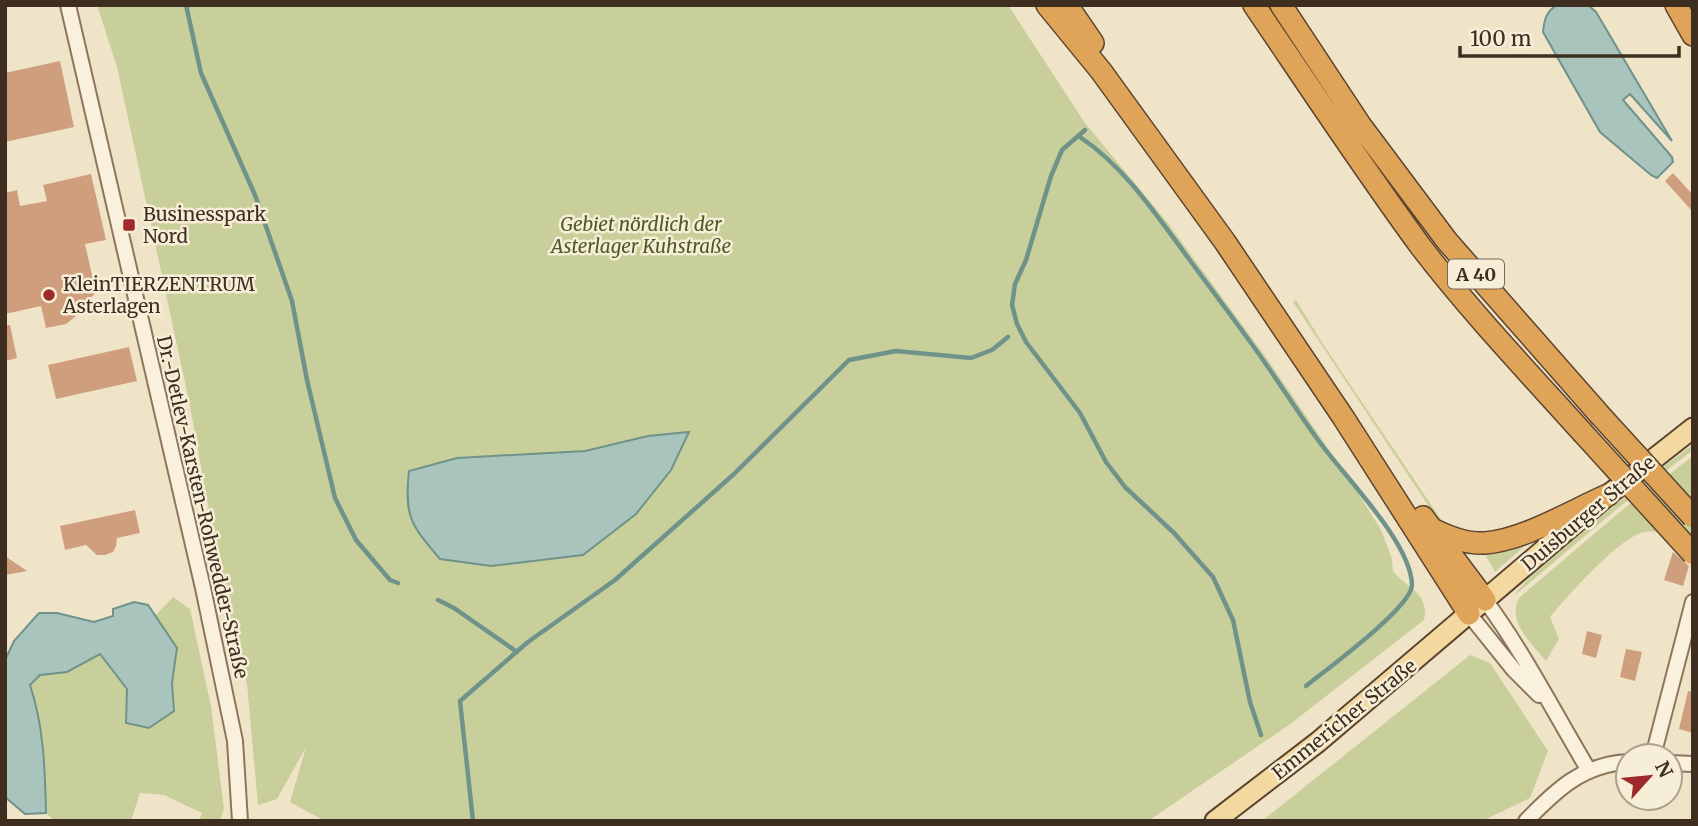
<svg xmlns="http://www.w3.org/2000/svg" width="1698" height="826" font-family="Merriweather,serif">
<rect width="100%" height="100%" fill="#f0e4c8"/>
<path fill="#c9cf9b" d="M 97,5 L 1008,5 L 1085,123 L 1167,222 L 1268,360 L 1355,488 L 1381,530 L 1392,559 L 1393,571 C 1407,589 1430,593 1424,620 L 1289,725 L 1148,821 L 325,821 L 290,802 L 306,747 L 277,799 L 258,805 L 247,684 L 228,616 L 225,583 L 216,549 L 189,401 L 117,67 Z
M 1296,300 L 1323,344 L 1440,518 L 1452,527 L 1478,534 L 1480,537 L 1451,529 L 1438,520 L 1293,302 Z
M 1693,445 L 1693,450 L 1618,508 L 1515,595 C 1517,582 1671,459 1693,445 Z
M 1693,456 L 1693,544 C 1678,537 1658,528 1641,533 C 1616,541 1567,597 1550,617 L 1559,639 L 1546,661 C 1532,644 1505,620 1520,597 L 1621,511 Z
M 1535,537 L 1495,572 L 1487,558 L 1486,550 Z
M 173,597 L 190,609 L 211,706 L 224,809 L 220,821 L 199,821 L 202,813 L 164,795 L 140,793 L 131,821 L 55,821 L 46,813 L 45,767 L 30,685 L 40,675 L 67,672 L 100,654 L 127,689 L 126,723 L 174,711 L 172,683 L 177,648 L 155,616 Z
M 1470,655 L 1490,663 L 1548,751 L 1530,798 L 1482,821 L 1262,821 Z"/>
<path fill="#a9c4bc" stroke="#6f938a" stroke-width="2" d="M 1557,5 L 1588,5 L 1596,12 L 1672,141 L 1630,94 L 1623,100 L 1672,157 L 1673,162 L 1657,178 L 1651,175 L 1600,132 L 1543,32 C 1544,21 1546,11 1557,5 Z
M 689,432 L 671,470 L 636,514 L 583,555 L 491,566 L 440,559 C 411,525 404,517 409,471 L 457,458 L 585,451 L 648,436 Z
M 134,602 L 148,605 L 177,648 L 172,683 L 174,711 L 149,728 L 126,723 L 127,689 L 100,654 L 67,672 L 40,675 L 30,685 C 44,727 45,769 46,813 L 25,814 L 5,797 L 5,660 L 14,641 L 39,613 L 57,613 L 94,622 L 113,616 L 113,609 Z"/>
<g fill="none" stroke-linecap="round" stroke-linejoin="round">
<path stroke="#6f938a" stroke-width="4.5" d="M 186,5 L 201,73 L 255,195 L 292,301 L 307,380 L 335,498 L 356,540 L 390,580 L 398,583
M 1085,130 L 1062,150 L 1051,176 L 1026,260 L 1015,284 L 1012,305 L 1017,324 L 1026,342 L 1080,413 L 1106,462 L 1125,487 L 1174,533 L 1213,577 L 1233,620 L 1250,702 L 1261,735
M 1080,137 C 1125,167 1157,216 1189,259 C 1216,296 1244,332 1270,370 C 1286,393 1301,417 1318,440 C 1343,475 1411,542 1412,585 C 1412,607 1326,670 1306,686
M 438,600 L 454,608 L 517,652
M 473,821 L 460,701 L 528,642 L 615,580 L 734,474 L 849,360 L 896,351 L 971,358 L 992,350 L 1008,337"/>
</g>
<path fill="#cf9f7d" d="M 60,61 L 74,127 L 5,142 L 5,73 Z
M 1673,173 L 1693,195 L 1693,212 L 1665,181 Z
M 91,174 L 106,240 L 85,244 L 96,293 L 73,313 L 76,316 L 66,324 L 46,328 L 41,306 L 5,314 L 5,193 L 17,190 L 20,206 L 47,201 L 43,185 Z
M 5,325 L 10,325 L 17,358 L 5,361 Z
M 129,347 L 137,381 L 56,399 L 48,365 Z
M 135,510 L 140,533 L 117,538 L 116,546 L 113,552 L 105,555 L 97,555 L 86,545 L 65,550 L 60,526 Z
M 1673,552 L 1689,566 L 1683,586 L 1664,580 Z
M 5,556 L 27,571 L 5,575 Z
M 1587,631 L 1602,635 L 1596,658 L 1582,654 Z
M 1626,649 L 1642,652 L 1635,681 L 1620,677 Z
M 1688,691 L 1693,692 L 1693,733 L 1679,729 Z"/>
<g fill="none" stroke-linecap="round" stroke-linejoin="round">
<g stroke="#8d765c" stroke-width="18">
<path id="minor" d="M 68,5 L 203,588 L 235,741 L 240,821
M 1485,600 C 1524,653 1554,712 1588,769
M 1469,614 L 1514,670 L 1539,695
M 1653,756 L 1693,602
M 1670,763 L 1693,764
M 1526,821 C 1556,790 1583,764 1628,762"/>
</g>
<g stroke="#5b4430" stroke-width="23">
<path id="major" d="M 1215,821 L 1318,742 L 1608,495 L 1693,428"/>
</g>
<g stroke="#5b4430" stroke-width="24">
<path id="highway" d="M 1047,5 L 1101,71 L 1225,242 L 1343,417 L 1469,614
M 1067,5 L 1093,43
M 1254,5 C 1309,86 1363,168 1421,247 C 1471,312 1528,372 1582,432
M 1281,5 L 1361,126 L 1447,241 L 1599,414
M 1676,5 L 1693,35
M 1423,517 L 1485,600
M 1432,529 C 1449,537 1466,544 1485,543 C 1524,540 1571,511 1608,495"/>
</g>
<use href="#minor" stroke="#faf1dc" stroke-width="14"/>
<use href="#major" stroke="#f3d9a0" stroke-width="19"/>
<use href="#highway" stroke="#e0a458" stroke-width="21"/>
<g stroke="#5b4430" stroke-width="24" stroke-linecap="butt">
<path id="highway-bridge" d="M 1599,414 L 1693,517
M 1582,432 L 1693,554"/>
</g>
<use href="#highway-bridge" stroke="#e0a458" stroke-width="21"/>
</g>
<g fill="#9e2a2b" stroke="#f7eed8" stroke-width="2.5">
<rect x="122" y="218" width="14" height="14" rx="3.5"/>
<circle cx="49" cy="295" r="7"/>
</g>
<g text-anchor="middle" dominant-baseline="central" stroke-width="5" stroke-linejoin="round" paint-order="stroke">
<rect fill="#f7eed8" stroke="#756857" stroke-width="2" x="1448" y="259.5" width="56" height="29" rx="5"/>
<g font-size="18" font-weight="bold" fill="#3d2e20">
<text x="1476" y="274">A 40</text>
</g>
<g font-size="19" fill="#3d2e20" stroke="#f7eed8" text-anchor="start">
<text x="143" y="214">Businesspark<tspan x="143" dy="22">Nord</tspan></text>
<text x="63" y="284">KleinTIERZENTRUM<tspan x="63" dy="22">Asterlagen</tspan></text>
</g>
<g font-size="19" font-style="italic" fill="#4d5a26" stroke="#f7eed8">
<text x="641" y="224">Gebiet nördlich der<tspan x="641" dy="22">Asterlager Kuhstraße</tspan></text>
</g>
<g font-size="19" fill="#3d2e20" stroke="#f7eed8">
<text transform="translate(203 507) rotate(77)">Dr.-Detlev-Karsten-Rohwedder-Straße</text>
<text transform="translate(1588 513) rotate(-40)">Duisburger Straße</text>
<text transform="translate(1344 719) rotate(-39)">Emmericher Straße</text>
</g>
</g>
<rect width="1698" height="826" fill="none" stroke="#3d2e20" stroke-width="14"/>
<g transform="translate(1649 777) rotate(63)"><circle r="33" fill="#f7eed8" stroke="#ada18e" stroke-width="2"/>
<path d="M0-5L12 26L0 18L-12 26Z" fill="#9e2a2b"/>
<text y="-10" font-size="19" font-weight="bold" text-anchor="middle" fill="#3d2e20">N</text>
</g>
<path d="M1460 46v10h219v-10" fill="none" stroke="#3d2e20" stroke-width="3.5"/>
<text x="1470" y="46" font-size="21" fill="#3d2e20" stroke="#f7eed8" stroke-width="5" paint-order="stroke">100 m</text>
</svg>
